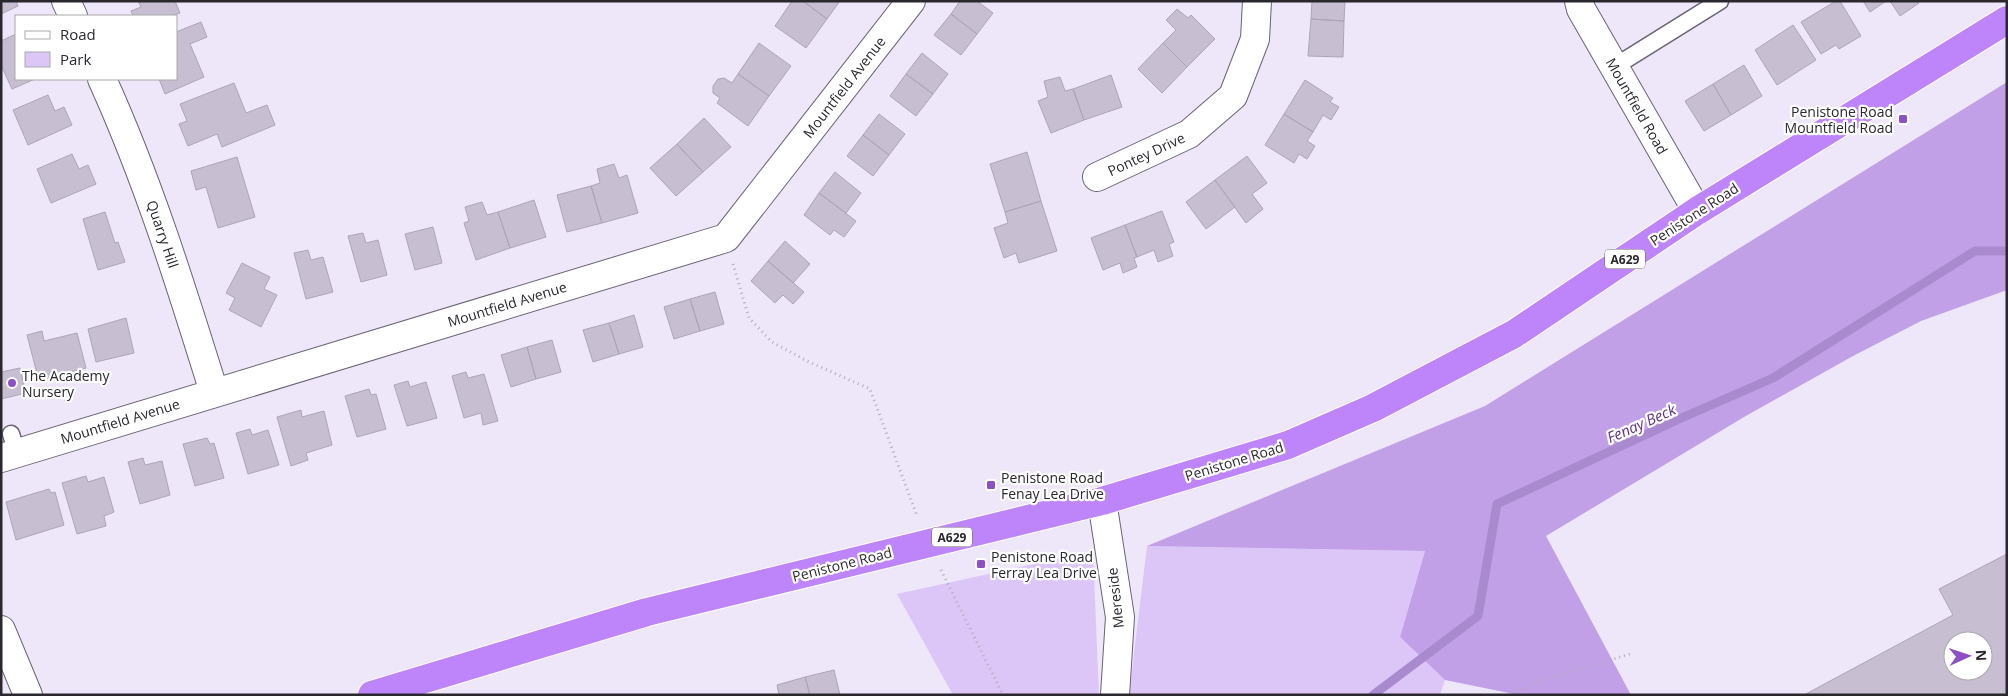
<svg xmlns="http://www.w3.org/2000/svg" width="2008" height="696" font-family="'Open Sans',sans-serif">
<rect width="100%" height="100%" fill="#eee6f9"/>
<path fill="#dcc6f8" d="M 1147,546 L 1425,551 L 1400,637 L 1445,680 L 1440,695 L 1129,695 Z
M 1093,551 L 1099,695 L 953,695 L 897,594 Z"/>
<path fill="#c1a0e7" d="M 2007,82 L 2007,290 L 1921,321 L 1853,356 L 1744,417 L 1546,536 L 1631,695 L 1519,695 L 1445,680 L 1400,637 L 1425,551 L 1147,546 L 1485,406 Z"/>
<g fill="none" stroke-linecap="round" stroke-linejoin="round">
<path stroke="#aa8acf" stroke-width="9" d="M 1373,695 L 1478,616 L 1497,504 L 1677,420 L 1773,378 L 1975,251 L 2007,251"/>
</g>
<path fill="#c7bfd1" stroke="#ada5b7" fill-rule="evenodd" d="M 1,1 L 16,1 L 18,6 L 1,14 Z
M 138,1 L 175,1 L 180,13 L 171,16 L 133,16 L 131,11 L 141,7 Z
M 792,1 L 803,1 L 827,19 L 806,48 L 775,26 Z
M 803,1 L 840,1 L 827,19 Z
M 960,1 L 977,1 L 993,13 L 977,34 L 951,14 Z
M 1312,1 L 1345,1 L 1344,21 L 1311,19 Z
M 1836,1 L 1840,1 L 1861,36 L 1839,49 L 1836,45 L 1821,54 L 1801,22 Z
M 1863,1 L 1886,1 L 1870,12 Z
M 1890,1 L 1918,1 L 1919,3 L 1900,16 Z
M 1177,9 L 1188,18 L 1191,15 L 1215,39 L 1187,67 L 1163,43 L 1176,30 L 1166,20 Z
M 951,14 L 977,34 L 961,55 L 934,35 Z
M 1311,19 L 1344,21 L 1343,57 L 1308,56 Z
M 201,22 L 207,37 L 190,44 L 204,77 L 165,94 L 159,79 L 176,79 L 176,32 Z
M 1793,25 L 1816,60 L 1777,85 L 1755,50 Z
M 16,34 L 16,79 L 35,79 L 12,89 L 1,65 L 1,41 Z
M 759,43 L 791,66 L 769,96 L 738,74 Z
M 1163,43 L 1187,67 L 1162,93 L 1138,69 Z
M 922,53 L 948,74 L 933,94 L 906,74 Z
M 1744,65 L 1762,96 L 1731,115 L 1713,84 Z
M 738,74 L 769,96 L 748,126 L 717,103 L 720,98 L 713,93 L 713,86 L 718,79 L 724,78 L 732,83 Z
M 906,74 L 933,94 L 916,116 L 890,96 Z
M 1111,75 L 1122,107 L 1084,120 L 1073,89 Z
M 1060,77 L 1065,91 L 1073,89 L 1084,120 L 1051,133 L 1038,101 L 1048,97 L 1044,81 Z
M 1305,80 L 1333,98 L 1330,102 L 1339,107 L 1331,120 L 1323,115 L 1313,132 L 1284,114 Z
M 234,83 L 246,113 L 267,105 L 275,125 L 222,147 L 217,134 L 188,146 L 179,124 L 187,121 L 180,104 Z
M 1713,84 L 1731,115 L 1704,131 L 1685,101 Z
M 48,95 L 55,111 L 64,107 L 72,125 L 28,145 L 13,110 Z
M 879,114 L 905,134 L 889,155 L 863,135 Z
M 1284,114 L 1313,132 L 1307,141 L 1315,146 L 1307,159 L 1299,154 L 1294,163 L 1265,145 Z
M 704,118 L 731,147 L 703,172 L 677,144 Z
M 863,135 L 889,155 L 873,176 L 847,156 Z
M 677,144 L 703,172 L 676,196 L 650,168 Z
M 1027,152 L 1041,201 L 1005,212 L 990,164 Z
M 72,154 L 79,169 L 88,165 L 96,184 L 51,203 L 37,169 Z
M 1247,156 L 1267,183 L 1252,194 L 1263,209 L 1246,223 L 1215,180 Z
M 237,157 L 255,217 L 218,228 L 206,187 L 196,190 L 191,171 Z
M 614,164 L 619,178 L 627,175 L 638,213 L 602,223 L 591,186 L 600,183 L 597,169 Z
M 835,172 L 861,193 L 846,213 L 819,193 Z
M 1215,180 L 1235,207 L 1206,229 L 1186,202 Z
M 591,186 L 602,223 L 567,232 L 557,195 Z
M 819,193 L 856,221 L 844,237 L 834,230 L 830,235 L 804,215 Z
M 534,200 L 546,237 L 510,248 L 498,212 Z
M 1041,201 L 1057,251 L 1019,263 L 1016,253 L 1004,258 L 994,228 L 1008,223 L 1005,212 Z
M 482,202 L 487,215 L 498,212 L 510,248 L 476,260 L 464,223 L 469,221 L 465,207 Z
M 1162,211 L 1174,242 L 1169,244 L 1173,256 L 1158,262 L 1154,250 L 1137,257 L 1125,225 Z
M 105,212 L 115,243 L 118,242 L 125,262 L 98,270 L 83,219 Z
M 1125,225 L 1137,257 L 1134,258 L 1137,267 L 1123,273 L 1120,263 L 1103,270 L 1091,238 Z
M 433,227 L 442,263 L 415,270 L 405,234 Z
M 363,233 L 366,243 L 378,240 L 387,275 L 361,282 L 348,236 Z
M 785,241 L 810,264 L 793,283 L 768,261 Z
M 308,250 L 311,260 L 323,257 L 333,292 L 306,299 L 294,253 Z
M 768,261 L 804,292 L 793,304 L 783,295 L 775,303 L 751,281 Z
M 242,263 L 270,277 L 264,289 L 277,295 L 261,327 L 229,310 L 235,298 L 226,293 Z
M 715,292 L 724,324 L 700,331 L 690,299 Z
M 690,299 L 700,331 L 674,339 L 664,307 Z
M 634,315 L 643,347 L 619,354 L 609,323 Z
M 126,318 L 134,353 L 96,362 L 88,329 Z
M 609,323 L 619,354 L 593,362 L 583,330 Z
M 42,331 L 44,341 L 77,333 L 86,368 L 39,381 L 27,335 Z
M 552,340 L 561,372 L 536,379 L 527,347 Z
M 527,347 L 536,379 L 511,387 L 501,355 Z
M 20,368 L 26,393 L 1,399 L 1,372 Z
M 466,372 L 468,378 L 484,374 L 498,421 L 483,425 L 481,413 L 464,418 L 452,376 Z
M 408,381 L 410,387 L 426,382 L 437,418 L 407,426 L 394,385 Z
M 369,389 L 371,395 L 376,394 L 386,429 L 357,437 L 345,396 Z
M 301,410 L 302,417 L 324,411 L 332,445 L 306,453 L 308,460 L 291,466 L 277,417 Z
M 250,429 L 252,435 L 268,430 L 279,465 L 248,474 L 236,433 Z
M 207,438 L 210,444 L 214,443 L 224,478 L 195,486 L 183,444 Z
M 143,458 L 145,465 L 162,461 L 170,495 L 140,504 L 128,462 Z
M 86,476 L 88,482 L 104,477 L 114,512 L 104,516 L 106,526 L 77,534 L 62,483 Z
M 49,489 L 51,493 L 55,492 L 64,525 L 16,540 L 6,502 Z
M 2007,554 L 2007,695 L 1804,695 L 1953,615 L 1939,589 ZM 1953,641 L 1983,641 L 1983,671 L 1953,671 Z
M 834,670 L 840,695 L 810,695 L 805,677 Z
M 805,677 L 810,695 L 779,695 L 777,685 Z"/>
<g fill="none" stroke-linecap="round" stroke-linejoin="round">
<g stroke="#6a6373" stroke-width="19">
<path id="lane" d="M 1614,67 L 1720,1
M 11,434 L 17,453"/>
</g>
<g stroke="#6a6373" stroke-width="30">
<path id="street" d="M 66,1 L 73,16
M 1579,1 L 1581,9 L 1697,211
M 102,79 C 148,180 181,286 214,392
M 1097,177 L 1189,134 L 1233,96 L 1255,39 L 1257,1
M 1,458 L 726,238 L 911,1
M 1102,501 L 1120,617 L 1115,695
M 1,630 L 28,695"/>
</g>
<g stroke="#fff" stroke-width="30">
<path id="highway" d="M 372,695 L 647,612 L 1102,501 L 1288,445 L 1373,408 L 1514,334 L 1697,211 L 2007,20"/>
</g>
<path stroke="#b3adbc" stroke-width="3" stroke-dasharray="1 4" stroke-linecap="butt" d="M 733,264 L 749,318 L 772,342 L 807,361 L 870,389 L 917,516
M 941,570 L 1003,695
M 1511,695 L 1534,683 L 1633,653"/>
<use href="#lane" stroke="#fff" stroke-width="16"/>
<use href="#street" stroke="#fff" stroke-width="28"/>
<use href="#highway" stroke="#be85fa" stroke-width="28"/>
</g>
<g fill="#8c4fc6" stroke="#fff" stroke-width="2">
<rect x="1898" y="114" width="10" height="10" rx="2.5"/>
<circle cx="12" cy="383" r="5"/>
<rect x="986" y="480" width="10" height="10" rx="2.5"/>
<rect x="976" y="559" width="10" height="10" rx="2.5"/>
</g>
<g text-anchor="middle" dominant-baseline="central" stroke-width="4.5" stroke-linejoin="round" paint-order="stroke">
<g fill="#fff" stroke="#6a686d" stroke-width="1">
<rect x="1605" y="249.5" width="40" height="19" rx="4"/>
<rect x="932" y="527.5" width="40" height="19" rx="4"/>
</g>
<g font-size="12" font-weight="bold" fill="#2a272e">
<text x="1625" y="259">A629</text>
<text x="952" y="537">A629</text>
</g>
<g font-size="14" fill="#2a272e" stroke="#fff">
<text transform="translate(844 87) rotate(-52)">Mountfield Avenue</text>
<text transform="translate(1637 106) rotate(60)">Mountfield Road</text>
<text transform="translate(1146 154) rotate(-25)">Pontey Drive</text>
<text transform="translate(1694 214) rotate(-33)">Penistone Road</text>
<text transform="translate(163 234) rotate(71)">Quarry Hill</text>
<text transform="translate(507 304) rotate(-17)">Mountfield Avenue</text>
<text transform="translate(120 421) rotate(-17)">Mountfield Avenue</text>
<text transform="translate(1234 461) rotate(-17)">Penistone Road</text>
<text transform="translate(842 564) rotate(-14)">Penistone Road</text>
<text transform="translate(1115 598) rotate(-96)">Mereside</text>
</g>
<g font-size="14" fill="#2a272e" stroke="#fff" text-anchor="start">
<text x="1893" y="111" text-anchor="end">Penistone Road<tspan x="1893" dy="16">Mountfield Road</tspan></text>
<text x="22" y="375">The Academy<tspan x="22" dy="16">Nursery</tspan></text>
<text x="1001" y="477">Penistone Road<tspan x="1001" dy="16">Fenay Lea Drive</tspan></text>
<text x="991" y="556">Penistone Road<tspan x="991" dy="16">Ferray Lea Drive</tspan></text>
</g>
<g font-size="15" font-style="italic" fill="#5e3385" stroke="#fff">
<text transform="translate(1641 423) rotate(-24)">Fenay Beck</text>
</g>
</g>
<rect width="2008" height="696" fill="none" stroke="#2a272e" stroke-width="5"/>
<rect x="15" y="15" width="162" height="65" fill="#ffffff" stroke="#aaa9ab"/>
<rect x="25" y="31" width="25" height="8" fill="#ffffff" stroke="#aaa9ab"/>
<text x="60" y="40" font-size="15" fill="#2a272e">Road</text>
<rect x="25" y="52" width="25" height="15" fill="#dcc6f8" stroke="#aaa9ab"/>
<text x="60" y="65" font-size="15" fill="#2a272e">Park</text>
<g transform="translate(1968 656) rotate(87)"><circle r="24" fill="#ffffff" stroke="#aaa9ab"/>
<path d="M0-4L9 19L0 12L-9 19Z" fill="#8c4fc6"/>
<text y="-8" font-size="14" font-weight="bold" text-anchor="middle" fill="#2a272e">N</text>
</g>
</svg>
